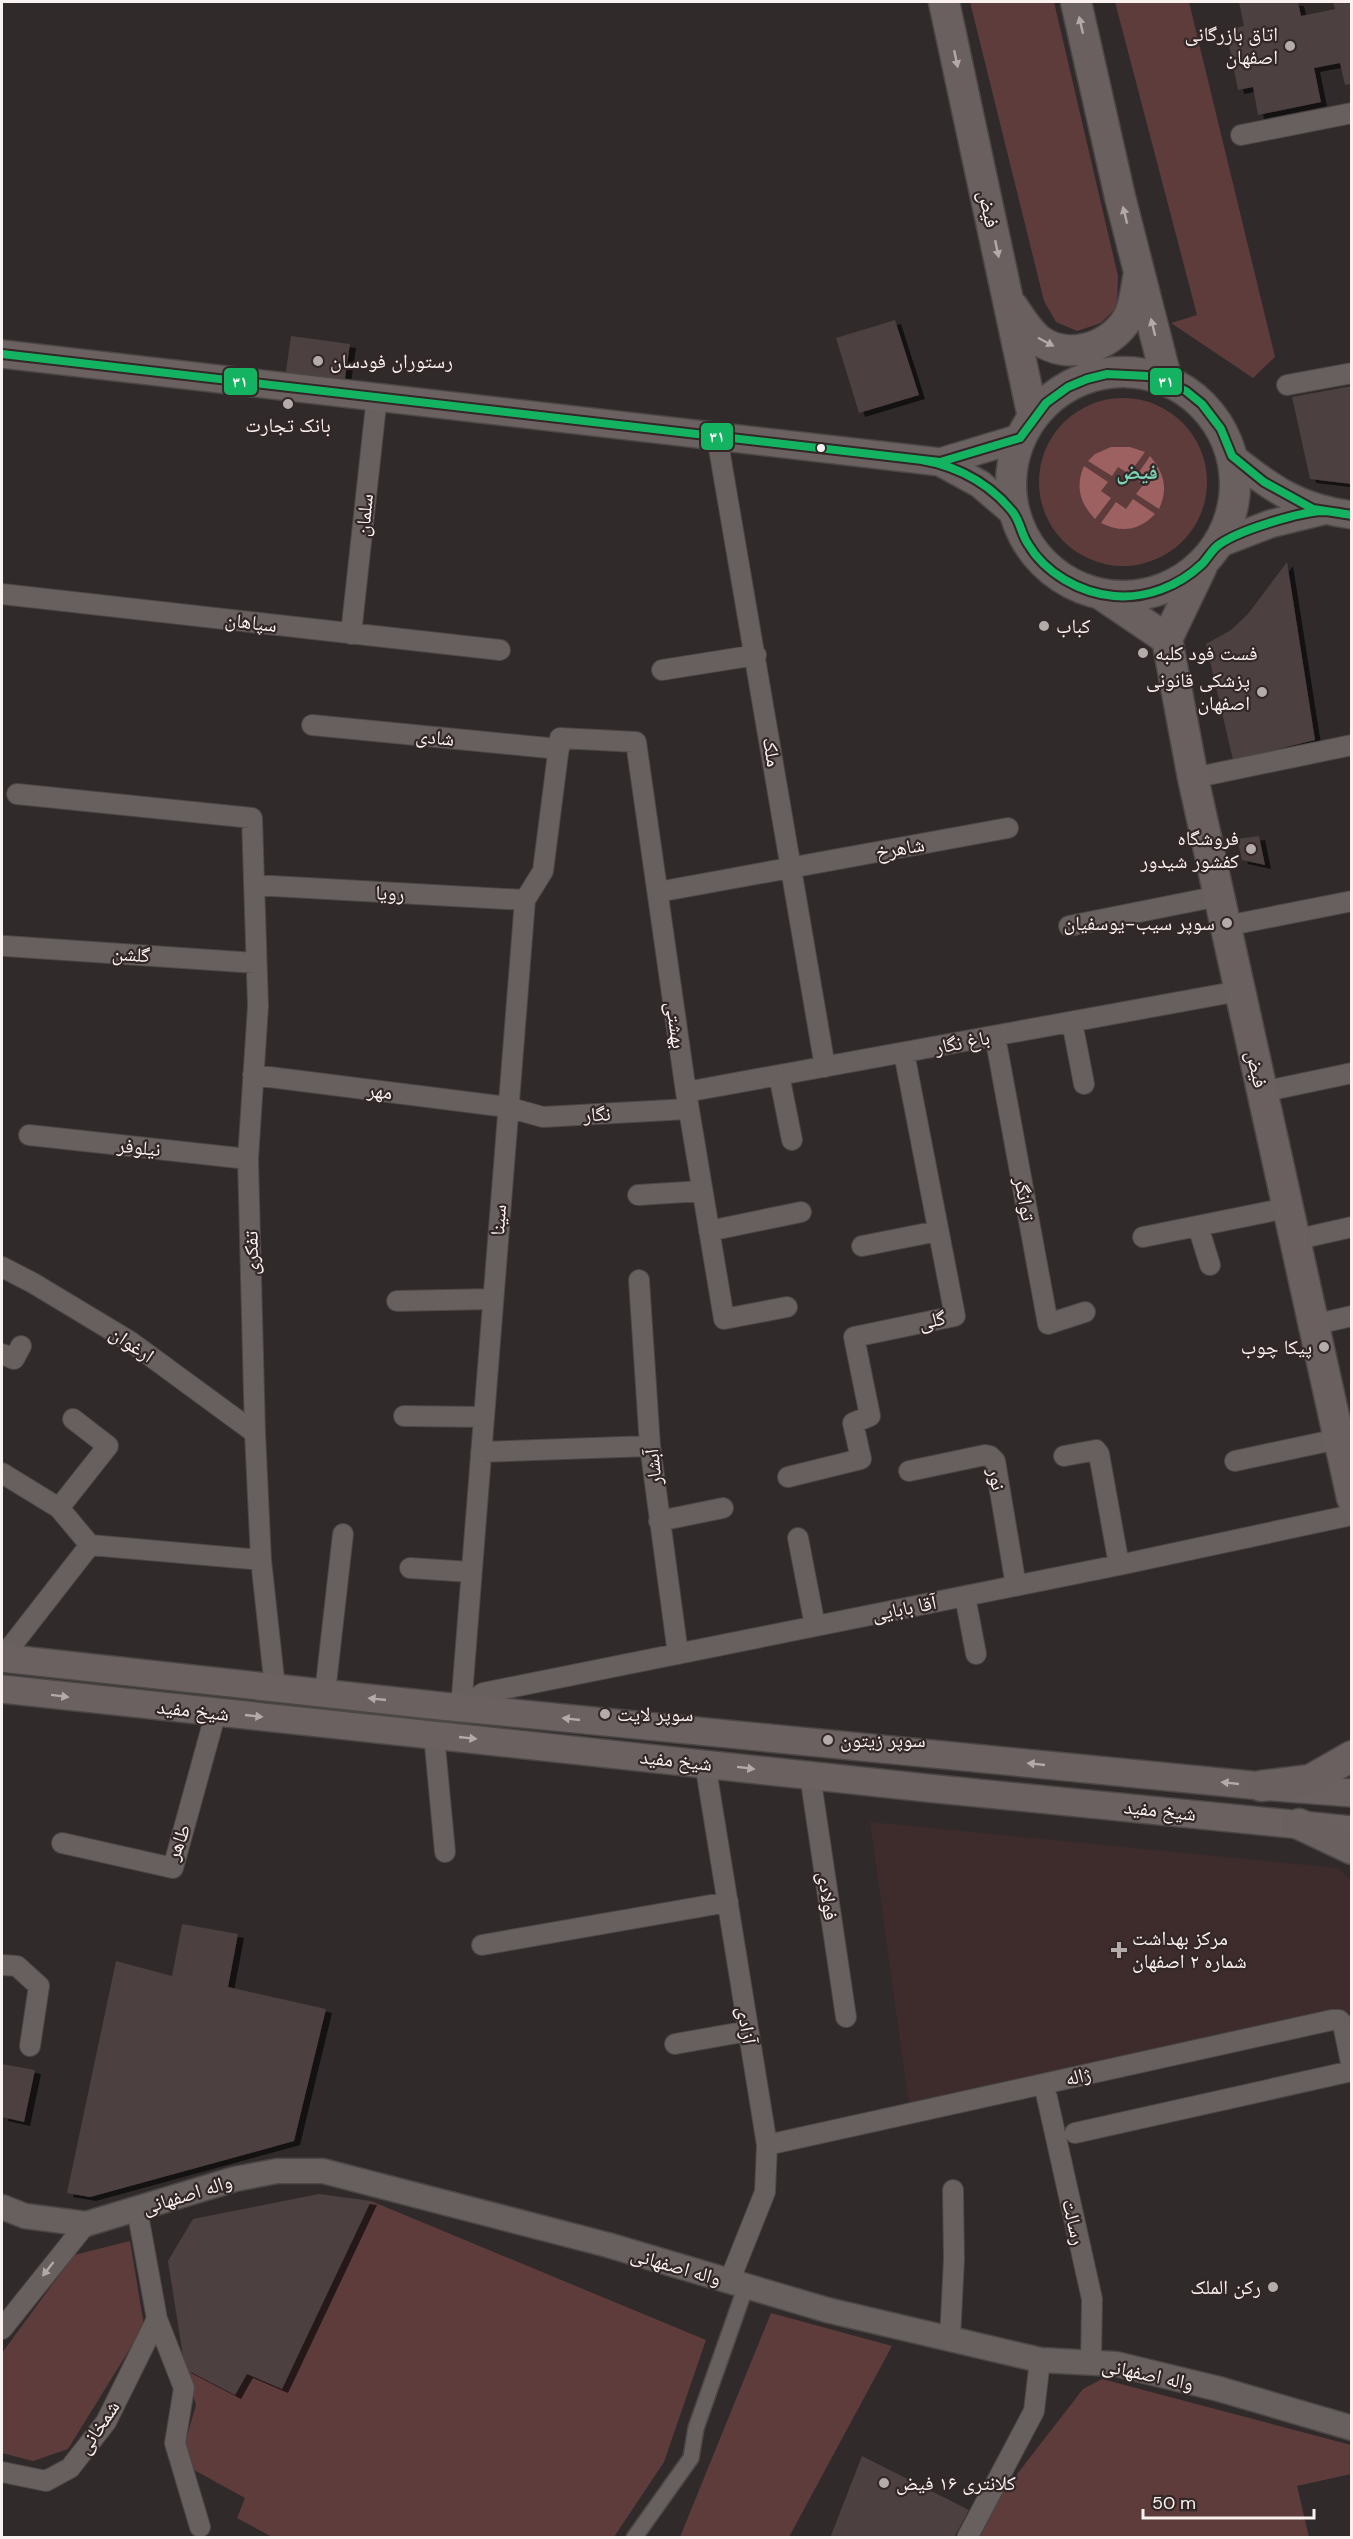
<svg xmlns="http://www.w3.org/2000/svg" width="1353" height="2539" font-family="'DM Sans','Noto Naskh Arabic',sans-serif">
<defs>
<filter id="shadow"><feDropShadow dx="6" dy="4" stdDeviation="0" flood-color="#0009"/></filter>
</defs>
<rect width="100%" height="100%" fill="#302a2a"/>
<path fill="#3d2c2b" d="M 870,1822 L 1338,1868 L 1351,1881 L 1351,2068 L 1343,2025 L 910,2113 Z"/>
<path fill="#5d3c3b" d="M 970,2 L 1054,2 L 1118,276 L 1117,307 L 1101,323 L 1077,331 L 1056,322 L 1044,301 Z
M 1115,2 L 1189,2 L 1275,357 L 1253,378 L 1171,323 L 1197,315 Z
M1039 482a84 84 0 1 1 168 0a84 84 0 1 1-168 0Z
M 371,2201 L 706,2340 L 664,2462 L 614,2537 L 272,2537 L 237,2518 L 245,2498 L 194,2470 L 185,2443 L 196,2405 L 185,2369 L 235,2395 L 247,2374 L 282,2389 Z
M 130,2241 L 144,2326 L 68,2449 L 33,2461 L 2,2453 L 2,2353 L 74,2255 Z
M 771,2313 L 892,2346 L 789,2537 L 680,2537 Z
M 1102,2379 L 1351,2445 L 1351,2474 L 1297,2486 L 1309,2537 L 980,2537 L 1004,2491 L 1083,2389 Z"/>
<path fill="#9e6161" d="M 1111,447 L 1130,447 L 1145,452 L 1129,474 L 1118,467 L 1112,476 L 1088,461 L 1095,454 Z
M 1150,456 C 1165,474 1168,489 1159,509 L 1136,494 L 1143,485 L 1135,478 Z
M 1084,466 L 1108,482 L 1101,491 L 1111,498 L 1095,519 C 1080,503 1075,487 1084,466 Z
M 1133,499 L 1155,514 C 1139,531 1121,533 1101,523 L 1116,502 L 1126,509 Z"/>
<path fill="#4d3f3f" filter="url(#shadow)" d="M 1239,2 L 1298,2 L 1301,16 L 1335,9 L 1333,2 L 1352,2 L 1352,84 L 1345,85 L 1340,63 L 1314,68 L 1321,102 L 1258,115 L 1253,87 L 1238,90 L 1226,30 L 1244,26 Z
M 895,320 L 919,395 L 859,413 L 836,338 Z
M 291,336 L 350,344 L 344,385 L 285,378 Z
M 1352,386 L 1352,484 L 1310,479 L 1292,397 Z
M 1287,562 L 1315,740 L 1233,760 L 1206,644 L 1231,630 L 1248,614 Z
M 1259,836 L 1265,865 L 1242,860 L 1237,839 Z
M 182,1924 L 238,1934 L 228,1987 L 326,2009 L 294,2141 L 90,2197 L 67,2193 L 116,1961 L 172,1976 Z
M 2,2064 L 35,2070 L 24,2122 L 2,2117 Z
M 319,2194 L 371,2201 L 282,2389 L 247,2374 L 235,2395 L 185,2369 L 168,2261 L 193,2219 Z
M 862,2456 L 969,2510 L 954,2538 L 830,2538 Z"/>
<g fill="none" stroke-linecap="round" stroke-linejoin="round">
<g stroke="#4b4747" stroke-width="18">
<path id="pedestrian" d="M 634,2538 L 691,2458 L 696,2428 L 746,2286"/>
</g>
<g stroke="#4b4747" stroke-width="22">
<path id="minor" d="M 1241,135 L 1352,113
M 1287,385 L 1352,373
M 717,437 L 825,1067
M 2,594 L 500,650
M 351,634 L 377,396
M 662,670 L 756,655
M 312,725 L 559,749
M 1193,778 L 1352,745
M 17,794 L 252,818 L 258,1006 L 248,1159 L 255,1433 L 261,1560 L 275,1688
M 254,885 L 525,900
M 658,892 L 1008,828
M 1069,926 L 1219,896
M 1226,926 L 1352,901
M 5,946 L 256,963
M 1072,1022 L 1084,1084
M 995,1036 L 1048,1324 L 1085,1312
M 253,1075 L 507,1107 L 543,1117 L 688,1109
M 779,1075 L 792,1140
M 686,1092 L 1239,991
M 1262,1092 L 1352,1073
M 29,1135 L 248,1159
M 638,1195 L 702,1191
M 1198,1226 L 1210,1265
M 709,1231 L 801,1212
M 1143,1237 L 1287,1208
M 1294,1240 L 1352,1227
M 862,1246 L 938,1231
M 2,1267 L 33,1283 L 131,1342 L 255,1433
M 639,1280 L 650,1446 L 678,1654
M 397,1301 L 492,1299
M 1313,1325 L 1352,1316
M 2,1354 L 14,1359 L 21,1346
M 404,1416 L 483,1417
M 481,1452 L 650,1446
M 1064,1456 L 1096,1450 L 1099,1454 L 1119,1565
M 1235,1461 L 1338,1439
M 909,1471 L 985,1455 L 990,1456 L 995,1461 L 1016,1586
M 2,1473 L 59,1508 L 90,1545 L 261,1560
M 788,1477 L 861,1459 L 853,1423 L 870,1416 L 854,1337 L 955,1316 L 904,1053
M 59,1508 L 108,1446 L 73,1419
M 659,1521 L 723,1508
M 798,1538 L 815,1626
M 410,1568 L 471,1572
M 965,1596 L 976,1654
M 2,1658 L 90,1545
M 325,1693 L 343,1534
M 461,1708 L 525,900 L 543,871 L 560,738 L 636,742 L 686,1092 L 724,1319 L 787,1307
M 461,1708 L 483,1693 L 1119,1565 L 1352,1515
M 434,1735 L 445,1852
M 705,1763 L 767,2145 L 765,2192 L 729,2282
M 810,1775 L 846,2017
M 62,1843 L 173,1868 L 216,1712
M 482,1945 L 728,1902
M 2,1965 L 17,1966 L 39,1986 L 30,2046
M 675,2044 L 748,2031
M 1044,2084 L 1092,2299 L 1091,2362
M 1075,2133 L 1352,2071
M 767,2145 L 1332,2020 L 1339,2020 L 1343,2024 L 1352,2068
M 137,2209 L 157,2319 L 184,2388 L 175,2443 L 200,2527
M 2,2329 L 86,2224
M 950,2339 L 954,2259 L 953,2190
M 2,2472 L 46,2481 L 70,2468 L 106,2422 L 157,2319
M 967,2538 L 1034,2411 L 1040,2360"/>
</g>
<g stroke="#4b4747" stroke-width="27">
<path id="tertiary" d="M 2,2207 L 25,2216 L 86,2224 L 235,2179 L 277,2171 L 323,2171 L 608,2245 L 827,2310 L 1040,2360 L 1116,2364 L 1219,2389 L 1352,2428"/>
</g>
<g stroke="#4b4747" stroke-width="30">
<path id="secondary" d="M 2,354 L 940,462 L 980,484 L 1014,513
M 1232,457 C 1272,489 1299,508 1352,515
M 940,462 L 1020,438
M 1218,544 L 1270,524 L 1323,511
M 2,1658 L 441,1706 L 1261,1786 L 1352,1793
M 2,1689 L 927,1788 L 1352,1830"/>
</g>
<g stroke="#4b4747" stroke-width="33">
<path id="primary" d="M 944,2 L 1033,417
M 1076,2 L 1120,197 L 1167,381
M 1013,307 C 1021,319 1028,331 1039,340 C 1068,361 1110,348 1128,318 C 1134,307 1136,291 1138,278
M1011 484a112 112 0 1 1 224 0a112 112 0 1 1-224 0Z
M 1102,595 L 1167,639
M 1167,639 L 1193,778 L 1352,1498
M 1167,639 L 1202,566
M 1261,1786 L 1310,1780 L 1352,1756
M 1299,1824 L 1352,1849"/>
</g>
<use href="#pedestrian" stroke="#685f5f" stroke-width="15"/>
<use href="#minor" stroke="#685f5f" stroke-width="20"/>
<use href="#tertiary" stroke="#685f5f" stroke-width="24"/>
<use href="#secondary" stroke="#6c6161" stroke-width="27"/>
<use href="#primary" stroke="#6b6060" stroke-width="30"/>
<g stroke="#332727" stroke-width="12">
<path id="bus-1" d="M 2,354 L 940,462 L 1020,438 L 1046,403 L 1068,387 L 1087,379 L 1107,374 L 1148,376 L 1167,382 L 1186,391 L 1202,404 L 1221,429 L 1232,456 L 1264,482 L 1313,509 L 1352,515
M 905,458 C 946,461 985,478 1012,511 C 1020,520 1021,534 1028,544 C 1045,573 1080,593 1114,596 C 1146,599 1179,586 1202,564 C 1208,558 1212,549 1220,544 C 1240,530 1299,512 1323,511 C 1331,511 1339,513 1346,514"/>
</g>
<use href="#bus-1" stroke="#13b361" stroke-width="8"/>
</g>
<defs><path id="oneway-solid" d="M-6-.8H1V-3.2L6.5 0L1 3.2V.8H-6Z" transform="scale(1.5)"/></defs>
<g fill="#b2a9a8">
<use href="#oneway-solid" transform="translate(1081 25) rotate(-103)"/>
<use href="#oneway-solid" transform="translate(956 59) rotate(78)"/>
<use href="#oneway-solid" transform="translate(1125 215) rotate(-104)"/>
<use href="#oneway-solid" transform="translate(997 249) rotate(78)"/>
<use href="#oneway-solid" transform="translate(1153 327) rotate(-104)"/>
<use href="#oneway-solid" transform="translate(1046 342) rotate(28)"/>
</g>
<g fill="#b3aaa9">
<use href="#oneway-solid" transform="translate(60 1696) rotate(7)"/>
<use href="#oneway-solid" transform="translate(377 1699) rotate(-174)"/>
<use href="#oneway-solid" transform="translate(254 1716) rotate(6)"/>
<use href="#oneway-solid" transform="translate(571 1719) rotate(-174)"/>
<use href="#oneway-solid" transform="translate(468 1738) rotate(6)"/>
<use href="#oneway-solid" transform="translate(1036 1764) rotate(-174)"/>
<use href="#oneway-solid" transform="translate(746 1768) rotate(7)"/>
<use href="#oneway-solid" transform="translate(1230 1783) rotate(-174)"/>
</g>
<use fill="#b1a8a8" href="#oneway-solid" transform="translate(48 2269) rotate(128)"/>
<g fill="#b3acab" stroke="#332727" stroke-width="2">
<circle cx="1290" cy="46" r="6"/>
<circle cx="318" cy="361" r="6"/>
<circle cx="288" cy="404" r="6"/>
<circle cx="1044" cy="626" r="6"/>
<circle cx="1143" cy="653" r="6"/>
<circle cx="1262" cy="692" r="6"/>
<circle cx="1251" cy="849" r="6"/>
<circle cx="1227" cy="923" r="6"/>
<circle cx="1324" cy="1347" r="6"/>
<circle cx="605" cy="1714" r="6"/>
<circle cx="828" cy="1740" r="6"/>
<path d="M1116 1941h6v6h6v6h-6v6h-6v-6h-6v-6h6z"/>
<circle cx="1273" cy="2287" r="6"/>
<circle cx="884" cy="2483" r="6"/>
</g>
<circle fill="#faf2f1" stroke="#332727" stroke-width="2" cx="821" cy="448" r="5"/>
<g text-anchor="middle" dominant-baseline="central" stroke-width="4.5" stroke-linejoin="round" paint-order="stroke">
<g font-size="20" fill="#faf2f1" stroke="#332727" text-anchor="start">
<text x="1278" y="34" text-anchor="end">اتاق بازرگانی<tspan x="1278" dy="23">اصفهان</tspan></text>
<text x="330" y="361">رستوران فودسان</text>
<text x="288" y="425" text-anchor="middle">بانک تجارت</text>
<text x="1056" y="626">کباب</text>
<text x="1155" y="653">فست فود کلبه</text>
<text x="1250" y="680" text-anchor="end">پزشکی قانونی<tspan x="1250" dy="23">اصفهان</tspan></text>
<text x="1239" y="838" text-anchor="end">فروشگاه<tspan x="1239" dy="23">کفشور شیدور</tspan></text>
<text x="1215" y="923" text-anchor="end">سوپر سیب-یوسفیان</text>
<text x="1312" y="1347" text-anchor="end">پیکا چوب</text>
<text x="617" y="1714">سوپر لایت</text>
<text x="840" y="1740">سوپر زیتون</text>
<text x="1132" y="1938">مرکز بهداشت<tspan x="1132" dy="23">شماره ۲ اصفهان</tspan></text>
<text x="1261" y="2287" text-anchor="end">رکن الملک</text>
<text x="896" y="2483">کلانتری ۱۶ فیض</text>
</g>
<g font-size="20" fill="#faf2f1" stroke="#332727">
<text transform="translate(989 209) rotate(78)">فیض</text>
<text transform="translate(364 515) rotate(-84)">سلمان</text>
<text transform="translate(251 622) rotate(7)">سپاهان</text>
<text transform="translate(435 737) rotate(6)">شادی</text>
<text transform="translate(772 752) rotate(81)">ملک</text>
<text transform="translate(900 848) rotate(-10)">شاهرخ</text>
<text transform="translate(390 893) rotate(3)">رویا</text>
<text transform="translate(131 954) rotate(4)">گلشن</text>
<text transform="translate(676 1025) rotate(82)">بهشتی</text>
<text transform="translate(962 1042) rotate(-11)">باغ نگار</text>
<text transform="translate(1257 1069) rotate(77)">فیض</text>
<text transform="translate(380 1091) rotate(7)">مهر</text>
<text transform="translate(597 1114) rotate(-3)">نگار</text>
<text transform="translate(139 1147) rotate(6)">نیلوفر</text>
<text transform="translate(1025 1199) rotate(80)">توانگر</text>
<text transform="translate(498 1220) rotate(-86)">سینا</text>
<text transform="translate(251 1253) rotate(-91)">تفکری</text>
<text transform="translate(932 1320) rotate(-12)">گلی</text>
<text transform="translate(132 1344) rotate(34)">ارغوان</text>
<text transform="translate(653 1467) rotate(-96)">آبشار</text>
<text transform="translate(997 1479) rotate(78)">نور</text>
<text transform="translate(904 1608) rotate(-11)">آقا بابایی</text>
<text transform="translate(193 1710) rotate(6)">شیخ مفید</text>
<text transform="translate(676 1760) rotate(6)">شیخ مفید</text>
<text transform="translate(1160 1810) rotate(6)">شیخ مفید</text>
<text transform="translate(178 1842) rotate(-69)">طاهر</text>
<text transform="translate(828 1896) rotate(82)">فولادی</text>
<text transform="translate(747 2025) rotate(81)">آزادی</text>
<text transform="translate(1078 2076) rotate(-13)">ژاله</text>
<text transform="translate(187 2194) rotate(-17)">واله اصفهانی</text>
<text transform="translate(1074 2222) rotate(77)">رسالت</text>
<text transform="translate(676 2266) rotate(16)">واله اصفهانی</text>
<text transform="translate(1148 2374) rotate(12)">واله اصفهانی</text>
<text transform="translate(98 2427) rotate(-56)">شمخانی</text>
</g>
<g font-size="21" font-weight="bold" fill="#78d5b7" stroke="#332727">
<text x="1137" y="472">فیض</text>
</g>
</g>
<g stroke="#332727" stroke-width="2">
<rect x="223" y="367" width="35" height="29" rx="6" fill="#13b361"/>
<rect x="1149" y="367" width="34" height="29" rx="6" fill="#13b361"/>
<rect x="700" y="422" width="34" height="29" rx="6" fill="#13b361"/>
</g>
<g font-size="16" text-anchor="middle" font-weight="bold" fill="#fff">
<text x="240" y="387">۳۱</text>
<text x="1166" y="387">۳۱</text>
<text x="717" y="442">۳۱</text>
</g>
<rect width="1353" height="2539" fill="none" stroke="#faf2f1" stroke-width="6"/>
<path d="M1143 2509v9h171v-9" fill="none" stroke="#faf2f1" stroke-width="3"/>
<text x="1152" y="2509" font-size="18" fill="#faf2f1" stroke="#332727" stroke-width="4.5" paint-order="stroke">50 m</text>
</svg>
